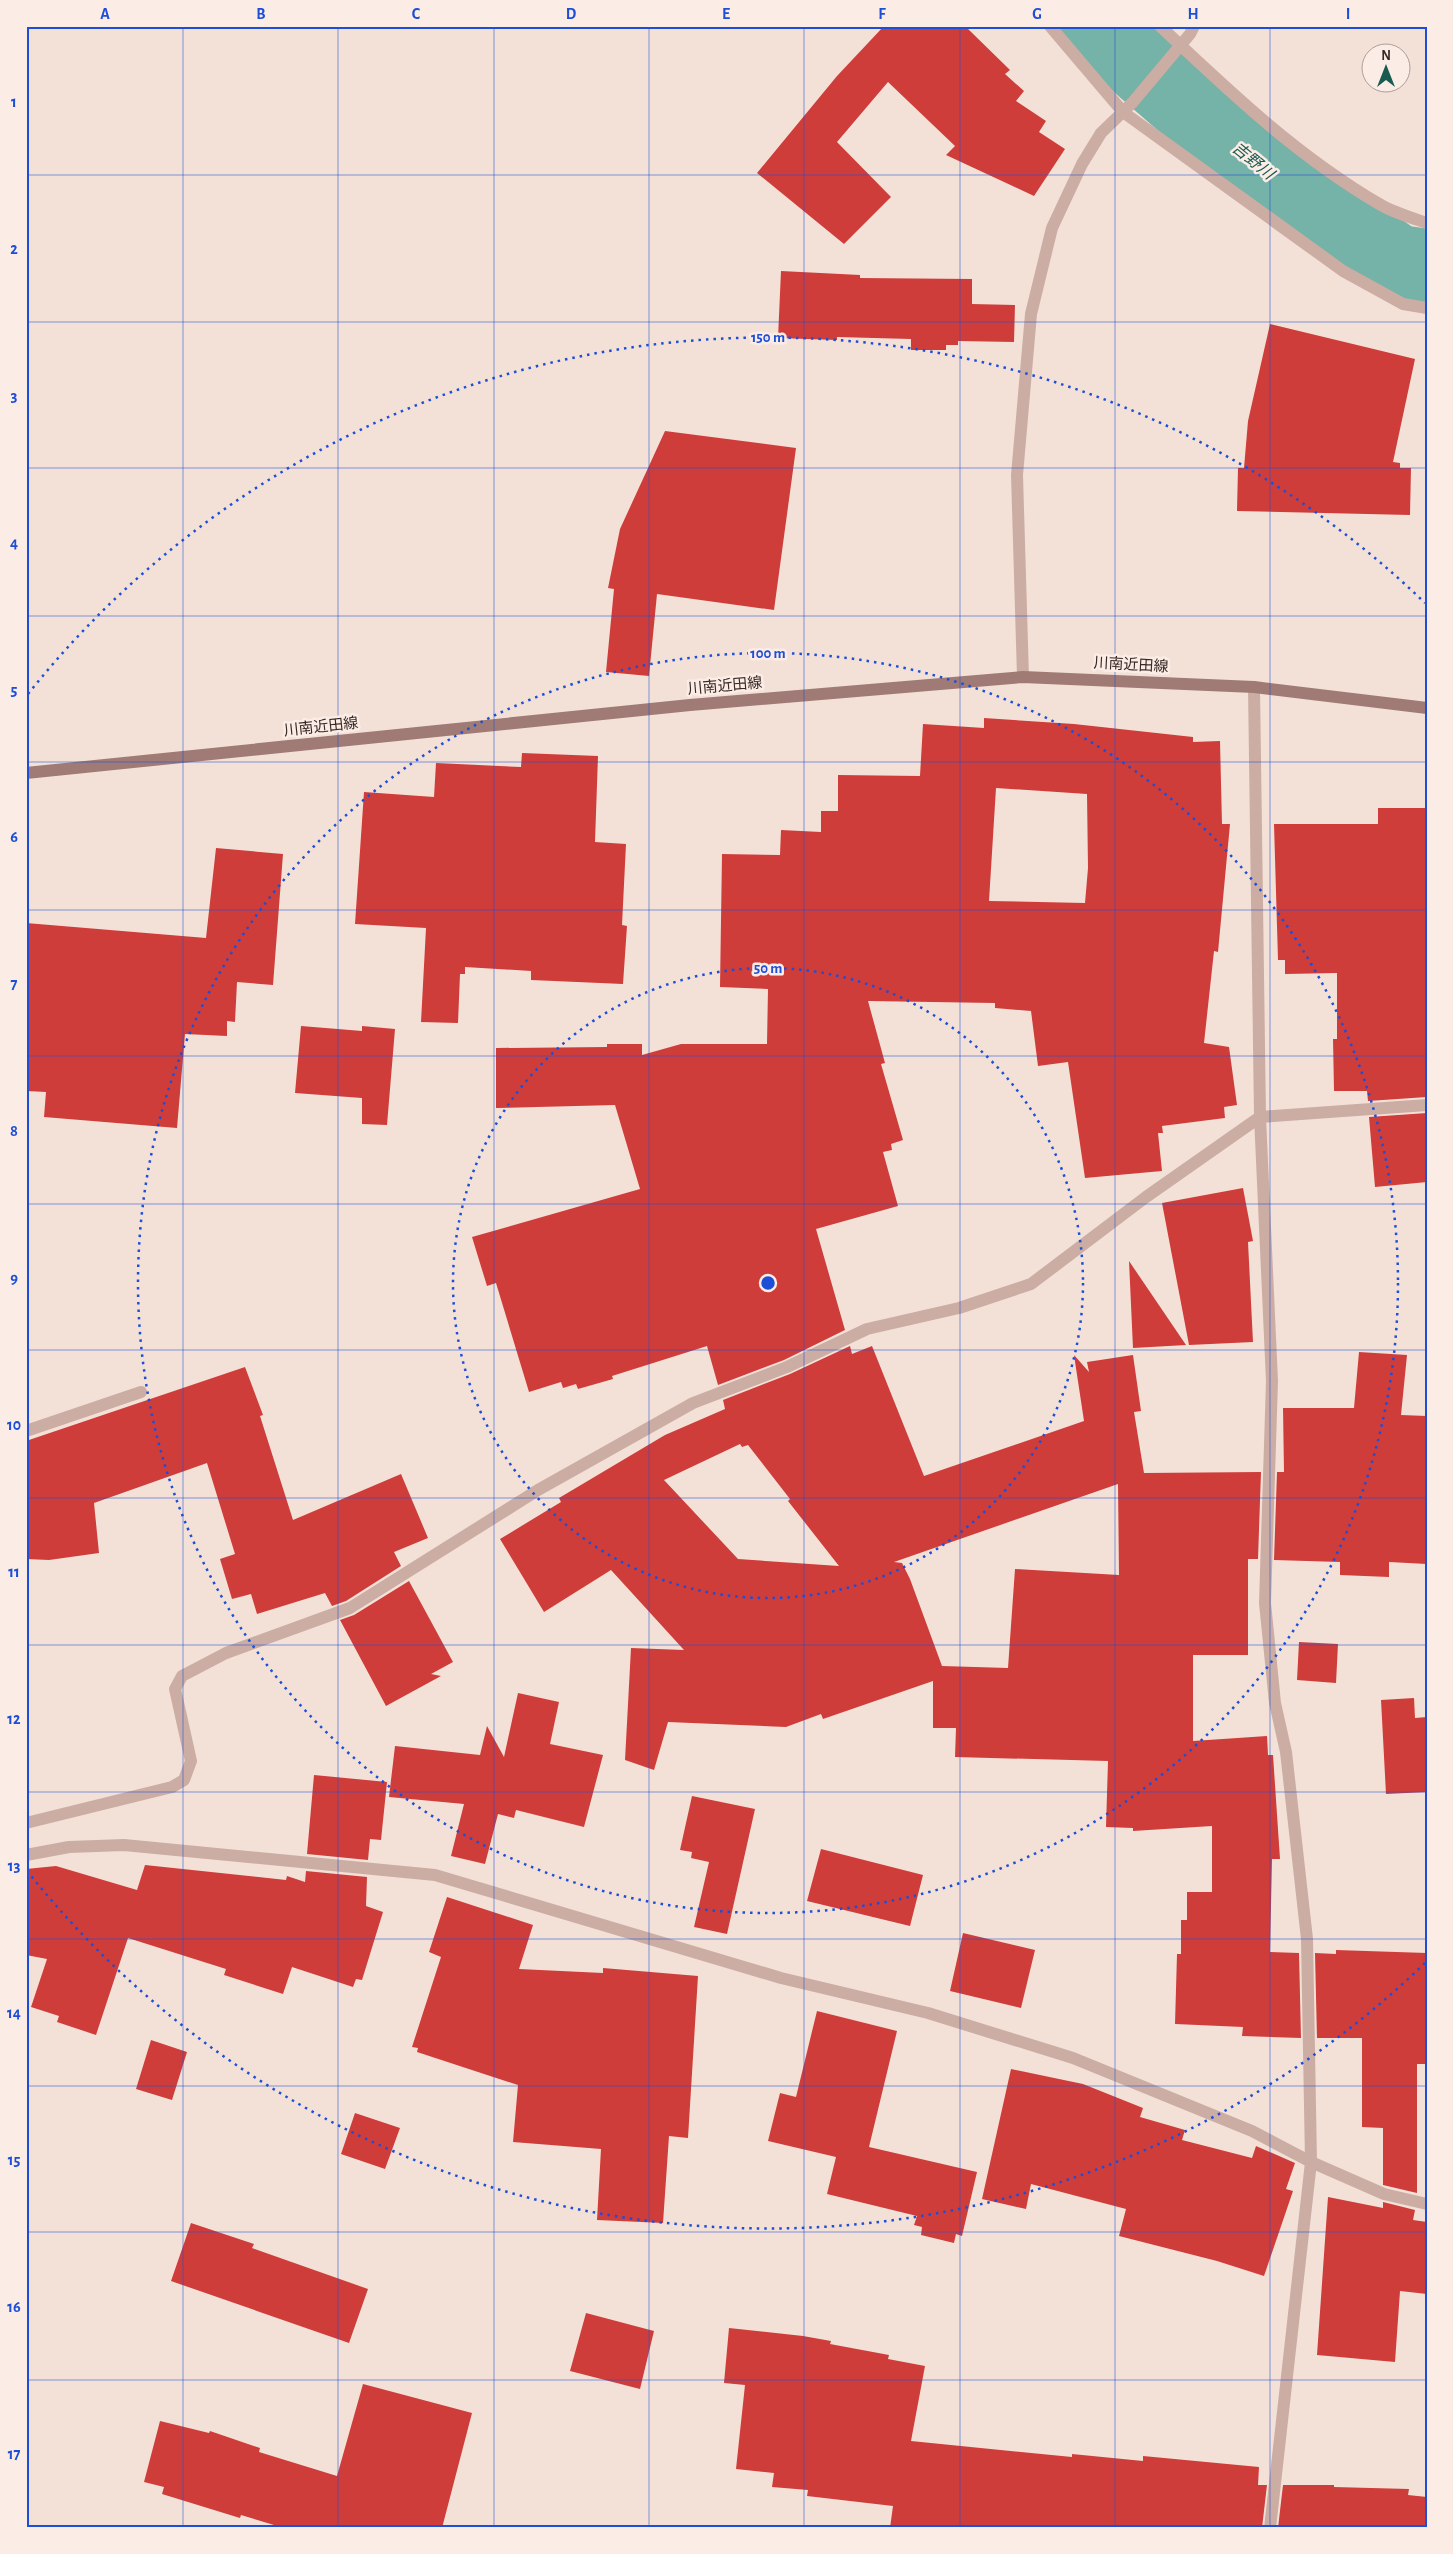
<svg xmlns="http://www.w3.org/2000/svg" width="1453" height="2554" font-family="'Alegreya Sans','Noto Sans JP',sans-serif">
<rect width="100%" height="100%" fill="#f3e1d8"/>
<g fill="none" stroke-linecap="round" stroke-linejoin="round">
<path stroke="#75b2a7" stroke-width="76" d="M 1096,26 L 1259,168 L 1398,263 L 1427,267"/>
</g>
<path fill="#cf3d3a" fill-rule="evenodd" d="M 884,26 L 965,26 L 1010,70 L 1005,74 L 1024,91 L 1016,101 L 1046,121 L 1039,132 L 1065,149 L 1034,196 L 946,155 L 955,146 L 888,82 L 837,142 L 891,197 L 844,244 L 757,173 L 837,76 Z
M 781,271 L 860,275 L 860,278 L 972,279 L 972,304 L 1015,305 L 1014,342 L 958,341 L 958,345 L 946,345 L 946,350 L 911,350 L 911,339 L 837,337 L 837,340 L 778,338 Z
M 1270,324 L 1415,359 L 1393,462 L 1400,463 L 1400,468 L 1411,468 L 1410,515 L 1237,511 L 1238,468 L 1244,468 L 1248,421 Z
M 665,431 L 796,448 L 774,610 L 657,594 L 649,676 L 606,672 L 614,589 L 608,588 L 620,529 Z
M 984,718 L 1074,724 L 1193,737 L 1193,742 L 1220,741 L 1222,824 L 1230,824 L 1218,952 L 1214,951 L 1204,1043 L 1229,1047 L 1237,1105 L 1224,1107 L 1225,1118 L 1162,1126 L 1163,1133 L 1158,1133 L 1162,1171 L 1085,1178 L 1068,1062 L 1038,1066 L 1031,1011 L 995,1008 L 995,1003 L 868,1001 L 885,1063 L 881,1064 L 903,1140 L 891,1144 L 892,1150 L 883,1152 L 898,1206 L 816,1229 L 845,1330 L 784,1360 L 718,1385 L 707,1346 L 612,1376 L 613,1379 L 578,1389 L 576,1384 L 563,1388 L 561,1382 L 529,1392 L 496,1283 L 487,1286 L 472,1237 L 640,1189 L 615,1105 L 496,1108 L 496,1048 L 607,1047 L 607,1044 L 642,1044 L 642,1055 L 681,1044 L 767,1044 L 768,989 L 720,987 L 722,854 L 780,855 L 781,830 L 821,832 L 821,811 L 838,811 L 838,775 L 920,776 L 923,724 L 984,728 ZM 996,788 L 1087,794 L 1088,868 L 1085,903 L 989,901 Z
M 522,753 L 598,756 L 595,842 L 626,844 L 622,925 L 627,926 L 623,984 L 531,980 L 531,971 L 465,967 L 465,974 L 460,974 L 458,1023 L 421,1022 L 426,928 L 355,924 L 364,792 L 434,797 L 436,763 L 521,767 Z
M 1378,808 L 1427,808 L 1427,1097 L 1368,1101 L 1367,1091 L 1334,1091 L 1333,1039 L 1337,1039 L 1337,973 L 1285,974 L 1285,960 L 1278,960 L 1274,824 L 1378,824 Z
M 216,848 L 283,854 L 273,985 L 237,982 L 235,1022 L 227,1021 L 227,1036 L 185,1034 L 177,1128 L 44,1117 L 46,1092 L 26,1091 L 26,923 L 206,938 Z
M 301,1026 L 362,1031 L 362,1026 L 395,1029 L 387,1125 L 362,1124 L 362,1098 L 295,1093 Z
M 1427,1113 L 1427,1182 L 1375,1187 L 1369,1117 Z
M 1243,1188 L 1253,1241 L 1248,1242 L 1253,1342 L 1189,1345 L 1162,1203 Z
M 1129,1261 L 1186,1345 L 1133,1348 Z
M 850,1346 L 852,1354 L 872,1346 L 924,1476 L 1084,1421 L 1074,1355 L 1089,1372 L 1087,1362 L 1133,1355 L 1141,1411 L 1134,1412 L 1144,1473 L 1261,1472 L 1258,1559 L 1248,1559 L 1248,1655 L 1193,1655 L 1193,1741 L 1267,1736 L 1268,1755 L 1273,1755 L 1280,1859 L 1272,1859 L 1270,1952 L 1299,1953 L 1301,2038 L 1242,2036 L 1243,2027 L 1175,2024 L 1177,1954 L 1181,1954 L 1181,1920 L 1187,1920 L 1187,1892 L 1212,1892 L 1212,1826 L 1133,1831 L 1133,1828 L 1106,1827 L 1108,1761 L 955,1757 L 956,1728 L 933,1728 L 933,1681 L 823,1719 L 821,1714 L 786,1727 L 668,1722 L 654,1770 L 625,1760 L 631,1648 L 684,1650 L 611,1570 L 544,1612 L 500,1539 L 561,1502 L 559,1498 L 665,1435 L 725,1409 L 723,1400 L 790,1374 ZM 740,1444 L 742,1447 L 748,1445 L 790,1499 L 788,1501 L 839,1566 L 738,1559 L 664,1480 ZM 1118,1484 L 1119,1575 L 1015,1569 L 1008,1668 L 942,1666 L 910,1579 L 902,1563 L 894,1562 Z
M 1359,1352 L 1407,1355 L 1401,1415 L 1427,1416 L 1427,1564 L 1389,1562 L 1389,1577 L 1340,1575 L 1340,1562 L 1274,1560 L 1277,1472 L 1284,1472 L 1283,1408 L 1354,1408 Z
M 245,1367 L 263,1415 L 260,1416 L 293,1520 L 401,1474 L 428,1538 L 394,1552 L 401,1566 L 346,1601 L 332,1606 L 325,1593 L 257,1614 L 251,1594 L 232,1599 L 220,1559 L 235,1554 L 207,1463 L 94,1503 L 99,1553 L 49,1560 L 26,1559 L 26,1441 Z
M 409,1581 L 453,1662 L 431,1674 L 441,1676 L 386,1706 L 340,1620 L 354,1615 Z
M 1299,1642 L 1338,1644 L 1336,1683 L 1297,1680 Z
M 518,1693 L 559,1702 L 550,1744 L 603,1755 L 584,1827 L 516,1810 L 514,1818 L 498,1814 L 485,1864 L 451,1856 L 464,1804 L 389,1797 L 395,1746 L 480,1755 L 487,1726 L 504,1757 Z
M 1414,1698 L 1415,1718 L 1427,1717 L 1427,1792 L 1386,1794 L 1381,1700 Z
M 314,1775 L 387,1782 L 381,1840 L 370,1839 L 368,1860 L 307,1854 Z
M 692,1796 L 755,1809 L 727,1934 L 694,1927 L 709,1862 L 691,1858 L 692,1852 L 680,1850 Z
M 821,1849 L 923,1875 L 910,1926 L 807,1901 Z
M 145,1865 L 286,1880 L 287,1876 L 305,1882 L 306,1871 L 367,1877 L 366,1906 L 383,1912 L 362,1980 L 356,1979 L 353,1987 L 292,1967 L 283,1994 L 224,1975 L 226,1969 L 128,1938 L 96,2035 L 57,2022 L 59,2016 L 31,2007 L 47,1959 L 26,1955 L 26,1869 L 56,1866 L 137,1890 Z
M 447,1897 L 533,1925 L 519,1969 L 603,1973 L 603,1968 L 698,1976 L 688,2138 L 669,2136 L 663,2223 L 597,2220 L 601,2149 L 513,2142 L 518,2085 L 417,2052 L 418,2048 L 412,2047 L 441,1957 L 429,1952 Z
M 963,1933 L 1035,1950 L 1021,2008 L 950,1991 Z
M 1336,1950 L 1427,1953 L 1427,2064 L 1417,2064 L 1417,2193 L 1383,2185 L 1383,2128 L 1362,2127 L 1362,2038 L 1317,2038 L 1315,1953 L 1336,1954 Z
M 817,2011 L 897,2031 L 869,2147 L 977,2172 L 962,2236 L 956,2234 L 954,2243 L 921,2235 L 922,2227 L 914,2225 L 917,2216 L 827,2194 L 836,2157 L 768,2141 L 780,2093 L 796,2097 Z
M 151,2040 L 187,2052 L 172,2100 L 136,2089 Z
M 1011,2069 L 1083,2084 L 1143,2108 L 1140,2117 L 1185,2130 L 1182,2140 L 1252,2158 L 1256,2146 L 1295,2163 L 1286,2189 L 1293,2191 L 1264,2276 L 1217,2261 L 1119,2236 L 1126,2209 L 1031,2184 L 1026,2209 L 982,2199 Z
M 355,2113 L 400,2128 L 385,2169 L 341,2154 Z
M 1328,2197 L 1383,2208 L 1383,2202 L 1415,2210 L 1413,2220 L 1427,2222 L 1427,2294 L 1400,2291 L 1395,2362 L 1317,2355 Z
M 191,2223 L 254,2244 L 252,2248 L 368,2289 L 349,2343 L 171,2281 Z
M 586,2313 L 654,2331 L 640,2389 L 570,2371 Z
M 729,2328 L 803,2336 L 831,2341 L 830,2344 L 889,2355 L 888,2359 L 925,2366 L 911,2441 L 1072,2457 L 1072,2454 L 1143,2461 L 1143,2456 L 1259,2467 L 1258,2485 L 1267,2485 L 1262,2528 L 890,2528 L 893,2506 L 807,2496 L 808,2490 L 772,2487 L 774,2473 L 736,2469 L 745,2385 L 724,2383 Z
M 363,2384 L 472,2413 L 442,2528 L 284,2528 L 241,2515 L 240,2518 L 162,2494 L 164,2487 L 144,2482 L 160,2421 L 209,2433 L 210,2431 L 260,2448 L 259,2452 L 337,2476 Z
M 1283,2485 L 1334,2485 L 1334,2487 L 1409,2489 L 1408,2495 L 1427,2497 L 1427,2528 L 1278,2528 Z"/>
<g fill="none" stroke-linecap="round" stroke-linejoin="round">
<path stroke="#ccada4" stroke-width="12" d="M 1050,26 L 1123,112 L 1343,271 L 1403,304 L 1427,308
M 1160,26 C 1230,92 1297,156 1381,205 C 1395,213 1412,218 1427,223
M 1023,677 L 1017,475 L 1031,314 L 1052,228 L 1082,164 L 1101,133 L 1133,102 L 1190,34 L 1194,26
M 1254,687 L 1260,1117 L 1272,1381 L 1265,1603 L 1275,1703 L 1286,1752 L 1307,1939 L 1311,2162 L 1270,2528
M 26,1431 L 141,1392
M 26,1823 L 172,1787 L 184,1780 L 191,1761 L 175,1689 L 182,1676 L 226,1653 L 350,1608 L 538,1490 L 693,1403 L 787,1367 L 867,1329 L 959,1308 L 1031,1284 L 1146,1197 L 1260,1117 L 1427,1105
M 26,1855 L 69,1847 L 124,1845 L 435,1875 L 781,1978 L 928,2013 L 1073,2058 L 1252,2131 L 1311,2162 L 1384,2194 L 1427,2204"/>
<path stroke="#a07b75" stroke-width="12" d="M 26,773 L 690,705 L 1023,677 L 1254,687 L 1427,708"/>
</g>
<path fill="none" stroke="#1d4ed8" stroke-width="1" stroke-opacity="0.55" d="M 183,26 L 183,2528M 338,26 L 338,2528M 494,26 L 494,2528M 649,26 L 649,2528M 804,26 L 804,2528M 960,26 L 960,2528M 1115,26 L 1115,2528M 1270,26 L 1270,2528M 26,175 L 1427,175M 26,322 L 1427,322M 26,468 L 1427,468M 26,616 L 1427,616M 26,762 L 1427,762M 26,910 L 1427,910M 26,1056 L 1427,1056M 26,1204 L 1427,1204M 26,1350 L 1427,1350M 26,1498 L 1427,1498M 26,1645 L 1427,1645M 26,1792 L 1427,1792M 26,1939 L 1427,1939M 26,2086 L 1427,2086M 26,2232 L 1427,2232M 26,2380 L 1427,2380"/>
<g fill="none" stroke="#1d4ed8" stroke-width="2.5" stroke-dasharray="2.5 5">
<circle cx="768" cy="1283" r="315"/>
<circle cx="768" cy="1283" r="630"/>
<path d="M1425 1963A946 946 0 0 1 28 1872M28 694A946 946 0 0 1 1425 603"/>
</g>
<g text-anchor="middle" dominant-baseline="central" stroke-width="5" stroke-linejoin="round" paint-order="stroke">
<g font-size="15" fill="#372826" stroke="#fbece5">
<text transform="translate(1131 665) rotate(3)">川南近田線</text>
<text transform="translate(725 686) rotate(-5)">川南近田線</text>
<text transform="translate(321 727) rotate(-6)">川南近田線</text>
</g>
<g font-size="16" font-style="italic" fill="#185b51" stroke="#fbece5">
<text transform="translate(1253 161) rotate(39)">吉野川</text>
</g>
</g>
<circle cx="768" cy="1283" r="8" fill="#1d4ed8" stroke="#fbece5" stroke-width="2.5"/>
<g font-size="15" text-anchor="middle" font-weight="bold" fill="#1d4ed8" stroke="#fbece5" stroke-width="5" stroke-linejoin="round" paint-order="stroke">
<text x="768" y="342">150 m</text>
<text x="768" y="658">100 m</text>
<text x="768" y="973">50 m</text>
</g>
<rect width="1453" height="2554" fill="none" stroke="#fbece5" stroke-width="55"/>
<g transform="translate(1386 68)"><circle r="24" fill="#fbece5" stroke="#ad9e99"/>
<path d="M0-4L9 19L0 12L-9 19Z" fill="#185b51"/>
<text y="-8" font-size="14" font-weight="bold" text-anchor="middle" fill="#372826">N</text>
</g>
<rect x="28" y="28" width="1398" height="2498" fill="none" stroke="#1d4ed8" stroke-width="2"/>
<g font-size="16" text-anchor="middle" font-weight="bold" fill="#1d4ed8">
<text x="105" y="19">A</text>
<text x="261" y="19">B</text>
<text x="416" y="19">C</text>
<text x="571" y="19">D</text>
<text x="726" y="19">E</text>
<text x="882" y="19">F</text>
<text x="1037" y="19">G</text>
<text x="1193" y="19">H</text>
<text x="1348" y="19">I</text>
<text x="14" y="107">1</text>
<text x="14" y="254">2</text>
<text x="14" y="401">3</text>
<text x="14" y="548">4</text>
<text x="14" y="695">5</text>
<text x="14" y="842">6</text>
<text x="14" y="989">7</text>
<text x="14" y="1136">8</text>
<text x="14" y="1283">9</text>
<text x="14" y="1430">10</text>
<text x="14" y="1577">11</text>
<text x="14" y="1724">12</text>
<text x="14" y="1871">13</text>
<text x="14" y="2018">14</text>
<text x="14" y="2165">15</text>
<text x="14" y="2312">16</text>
<text x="14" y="2459">17</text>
</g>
</svg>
